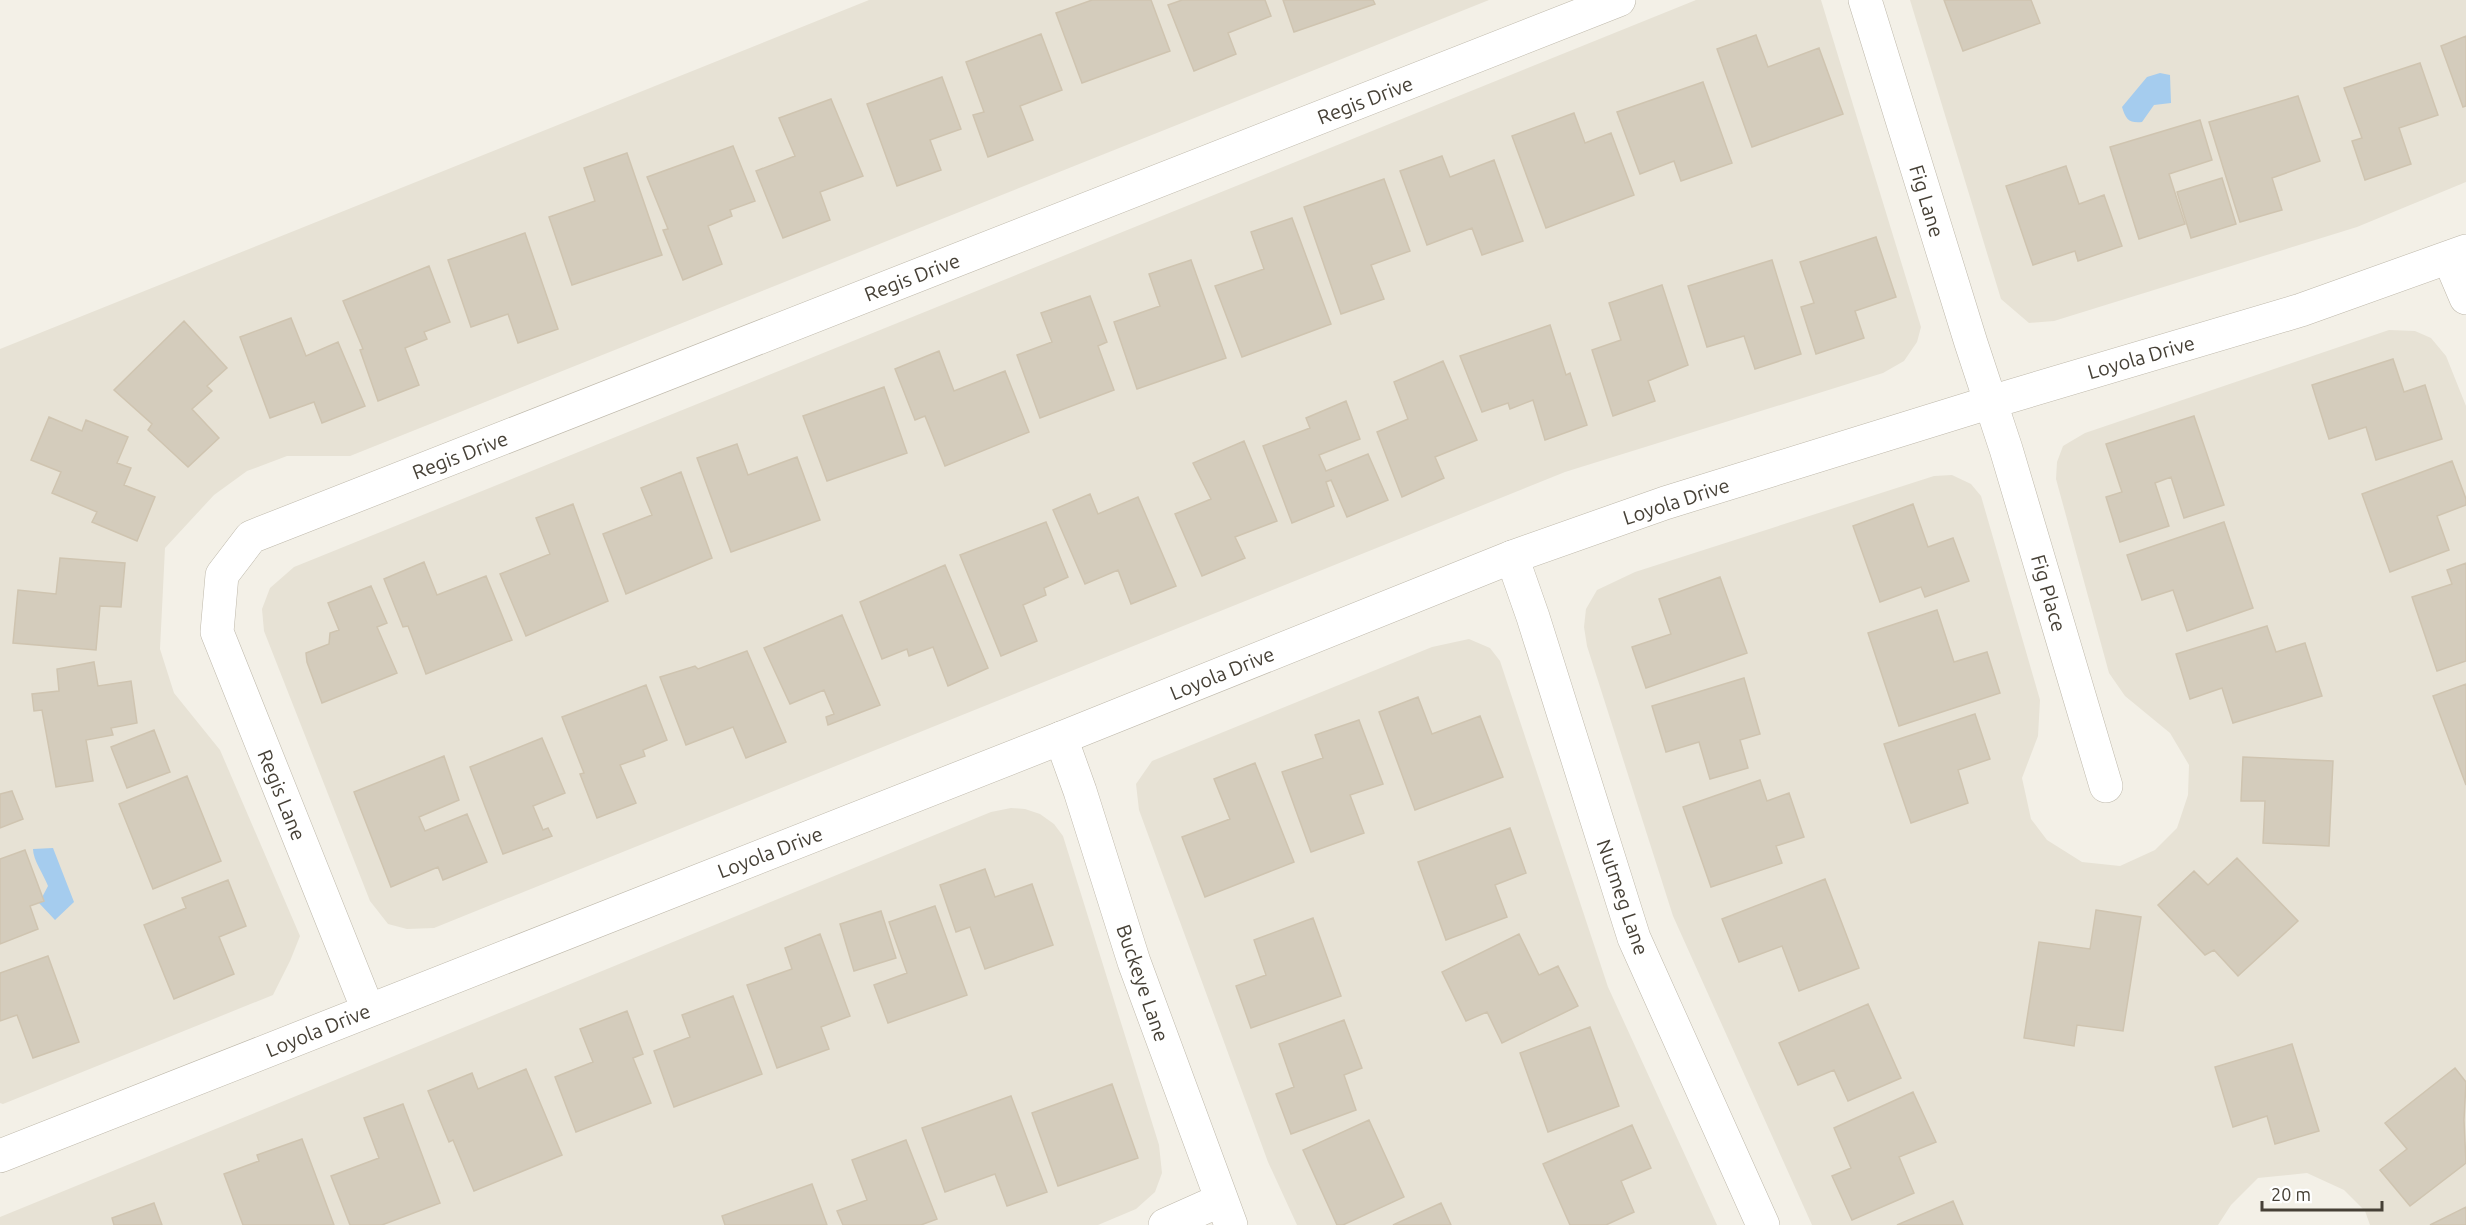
<svg xmlns="http://www.w3.org/2000/svg" width="2466" height="1225" font-family="Ubuntu,sans-serif">
<rect width="100%" height="100%" fill="#f3f0e7"/>
<path fill="#e7e2d5" d="M 869,0 L 1489,0 L 350,456 L 287,456 L 247,471 L 214,495 L 165,548 L 160,649 L 174,693 L 220,750 L 300,936 L 290,961 L 273,995 L 3,1104 L 0,1103 L 0,349 Z
M 1696,0 L 1821,0 L 1921,327 L 1917,342 L 1904,361 L 1883,373 L 1565,472 L 434,928 L 407,929 L 388,924 L 370,901 L 264,631 L 262,609 L 270,588 L 294,567 Z
M 1910,0 L 2466,0 L 2466,182 L 2357,227 L 2054,321 L 2029,323 L 2001,299 Z
M 2389,330 L 2415,331 L 2431,338 L 2446,356 L 2466,406 L 2466,1225 L 2370,1225 L 2365,1211 L 2344,1190 L 2307,1173 L 2258,1178 L 2231,1205 L 2218,1225 L 1812,1225 L 1673,916 L 1587,646 L 1584,627 L 1586,609 L 1597,590 L 1635,572 L 1934,476 L 1952,475 L 1971,484 L 1981,496 L 2040,700 L 2038,736 L 2022,778 L 2031,819 L 2047,840 L 2082,862 L 2120,866 L 2155,850 L 2177,828 L 2188,795 L 2189,765 L 2170,733 L 2125,696 L 2109,673 L 2056,479 L 2057,462 L 2063,446 L 2085,433 Z
M 1469,639 L 1490,648 L 1500,661 L 1608,987 L 1717,1225 L 1297,1225 L 1268,1162 L 1139,810 L 1136,784 L 1152,761 L 1432,647 Z
M 1011,808 L 1025,809 L 1040,814 L 1054,824 L 1063,836 L 1159,1145 L 1162,1173 L 1155,1192 L 1136,1209 L 1098,1225 L 0,1225 L 0,1217 L 991,812 Z"/>
<path fill="#a5ccee" d="M 2160,73 L 2170,75 L 2171,103 L 2154,105 L 2142,122 C 2129,123 2126,120 2122,107 L 2147,77 Z
M 53,848 L 74,902 L 55,920 L 39,903 L 48,886 C 44,875 33,860 33,849 Z"/>
<path fill="#d4ccbc" stroke="#cfc4b0" stroke-width="1.5" d="M 1092,0 L 1151,0 L 1170,51 L 1082,83 L 1056,13 Z
M 1182,0 L 1265,0 L 1271,16 L 1228,33 L 1236,54 L 1194,71 L 1168,5 Z
M 1283,0 L 1373,0 L 1375,4 L 1294,32 Z
M 1944,0 L 2031,0 L 2040,23 L 1963,51 Z
M 1041,34 L 1062,90 L 1020,106 L 1033,140 L 988,157 L 973,115 L 984,112 L 966,62 Z
M 1756,35 L 1768,67 L 1819,48 L 1843,114 L 1752,147 L 1717,49 Z
M 2466,36 L 2466,106 L 2463,107 L 2441,46 Z
M 2420,63 L 2438,115 L 2399,128 L 2411,164 L 2365,180 L 2352,141 L 2362,138 L 2344,88 Z
M 942,77 L 961,129 L 930,140 L 941,170 L 897,186 L 867,104 Z
M 1703,82 L 1732,163 L 1681,181 L 1674,161 L 1640,174 L 1617,112 Z
M 2298,96 L 2320,161 L 2272,178 L 2282,210 L 2240,222 L 2209,122 Z
M 831,99 L 863,176 L 820,192 L 830,220 L 783,238 L 756,171 L 795,156 L 779,118 Z
M 1574,113 L 1585,143 L 1611,133 L 1634,195 L 1546,228 L 1512,136 Z
M 2200,120 L 2212,160 L 2169,174 L 2185,224 L 2139,239 L 2110,147 Z
M 733,146 L 755,201 L 730,210 L 732,216 L 708,226 L 722,264 L 683,280 L 663,230 L 668,229 L 647,177 Z
M 627,153 L 662,255 L 572,285 L 549,217 L 595,201 L 584,168 Z
M 1442,156 L 1450,177 L 1494,160 L 1523,241 L 1482,255 L 1472,228 L 1427,245 L 1400,171 Z
M 2066,166 L 2079,204 L 2104,195 L 2122,246 L 2078,261 L 2075,251 L 2033,265 L 2006,186 Z
M 2222,178 L 2236,224 L 2191,238 L 2177,192 Z
M 1384,179 L 1410,251 L 1371,265 L 1384,299 L 1341,314 L 1304,207 Z
M 1292,218 L 1331,324 L 1242,357 L 1215,286 L 1264,269 L 1251,232 Z
M 525,233 L 558,329 L 518,343 L 508,314 L 471,327 L 448,260 Z
M 1876,237 L 1896,297 L 1855,311 L 1864,338 L 1816,354 L 1801,307 L 1814,303 L 1800,262 Z
M 1191,260 L 1226,358 L 1137,389 L 1114,322 L 1160,306 L 1149,274 Z
M 1772,260 L 1801,354 L 1755,369 L 1744,336 L 1707,347 L 1688,286 Z
M 429,266 L 450,322 L 424,332 L 427,339 L 405,348 L 419,385 L 378,401 L 360,350 L 363,349 L 343,301 Z
M 1662,285 L 1688,365 L 1648,381 L 1655,401 L 1613,416 L 1592,350 L 1621,340 L 1609,303 Z
M 1090,296 L 1107,342 L 1098,346 L 1114,390 L 1040,418 L 1017,355 L 1052,342 L 1041,313 Z
M 291,318 L 306,356 L 338,342 L 365,406 L 322,423 L 314,402 L 270,418 L 240,337 Z
M 184,321 L 227,368 L 207,386 L 212,391 L 192,409 L 219,438 L 188,467 L 148,430 L 152,424 L 114,390 Z
M 1550,325 L 1566,375 L 1570,373 L 1587,425 L 1545,440 L 1533,400 L 1510,409 L 1508,403 L 1482,412 L 1460,356 Z
M 939,351 L 954,391 L 1005,371 L 1029,432 L 945,466 L 925,416 L 915,420 L 895,369 Z
M 2393,359 L 2404,392 L 2425,385 L 2442,439 L 2376,460 L 2366,427 L 2329,439 L 2312,385 Z
M 1443,361 L 1477,440 L 1435,457 L 1444,478 L 1402,497 L 1377,432 L 1408,419 L 1394,382 Z
M 884,387 L 907,453 L 827,481 L 803,416 Z
M 1346,401 L 1360,439 L 1319,455 L 1326,471 L 1368,454 L 1388,500 L 1347,517 L 1331,480 L 1326,482 L 1334,506 L 1292,523 L 1263,446 L 1310,428 L 1306,418 Z
M 2194,416 L 2224,505 L 2184,518 L 2171,477 L 2155,483 L 2169,526 L 2120,542 L 2106,497 L 2122,492 L 2106,444 Z
M 49,417 L 82,431 L 86,420 L 128,437 L 117,463 L 131,468 L 124,485 L 155,497 L 137,541 L 92,522 L 97,512 L 52,493 L 61,472 L 31,460 Z
M 1244,441 L 1277,521 L 1235,537 L 1245,558 L 1202,576 L 1175,514 L 1211,499 L 1193,463 Z
M 737,444 L 748,475 L 797,457 L 820,520 L 731,552 L 697,458 Z
M 2452,461 L 2466,499 L 2466,505 L 2437,516 L 2449,550 L 2390,572 L 2362,494 Z
M 681,472 L 712,558 L 626,594 L 603,534 L 652,515 L 641,488 Z
M 1090,494 L 1098,514 L 1138,497 L 1176,586 L 1131,604 L 1118,570 L 1085,584 L 1053,510 Z
M 573,504 L 608,601 L 526,636 L 500,574 L 550,554 L 536,518 Z
M 1913,504 L 1928,547 L 1953,538 L 1969,581 L 1925,597 L 1921,587 L 1880,602 L 1853,526 Z
M 1046,522 L 1068,577 L 1044,588 L 1046,595 L 1023,605 L 1037,641 L 1001,656 L 960,555 Z
M 2224,522 L 2253,608 L 2187,631 L 2173,590 L 2142,600 L 2127,555 Z
M 60,558 L 125,563 L 121,607 L 100,606 L 96,650 L 13,643 L 18,590 L 56,594 Z
M 424,562 L 437,595 L 486,576 L 512,640 L 426,674 L 408,626 L 403,627 L 384,579 Z
M 2466,563 L 2466,661 L 2437,671 L 2412,597 L 2452,584 L 2447,570 Z
M 945,565 L 988,668 L 948,686 L 933,647 L 909,656 L 907,649 L 882,659 L 860,602 Z
M 1720,577 L 1747,653 L 1646,688 L 1632,647 L 1671,634 L 1659,599 Z
M 371,586 L 387,623 L 377,627 L 397,673 L 322,703 L 307,662 L 306,653 L 329,644 L 330,633 L 339,630 L 328,603 Z
M 1937,610 L 1954,662 L 1987,652 L 2000,693 L 1899,726 L 1868,633 Z
M 842,615 L 880,705 L 828,725 L 826,717 L 834,714 L 824,690 L 790,704 L 764,648 Z
M 2267,626 L 2276,652 L 2305,643 L 2322,696 L 2233,723 L 2222,688 L 2190,699 L 2176,654 Z
M 747,651 L 786,742 L 746,758 L 733,727 L 686,745 L 660,677 L 695,666 L 698,669 Z
M 94,662 L 98,686 L 131,681 L 137,723 L 111,728 L 113,735 L 86,740 L 93,781 L 56,787 L 42,710 L 34,711 L 32,694 L 59,691 L 57,669 Z
M 1744,678 L 1760,734 L 1740,740 L 1748,768 L 1710,779 L 1699,742 L 1666,752 L 1652,706 Z
M 2466,684 L 2466,785 L 2433,696 Z
M 646,685 L 667,740 L 643,750 L 645,756 L 620,765 L 636,803 L 597,818 L 580,774 L 584,773 L 562,717 Z
M 1418,697 L 1432,734 L 1480,716 L 1503,777 L 1415,810 L 1379,712 Z
M 1975,714 L 1990,759 L 1958,770 L 1968,803 L 1911,823 L 1884,744 Z
M 1359,720 L 1383,784 L 1350,795 L 1364,833 L 1311,852 L 1282,772 L 1323,758 L 1315,735 Z
M 154,730 L 170,772 L 127,788 L 111,747 Z
M 542,738 L 565,793 L 533,806 L 543,830 L 548,828 L 552,836 L 503,854 L 470,767 Z
M 444,756 L 459,800 L 419,817 L 425,831 L 467,814 L 487,862 L 443,880 L 438,867 L 391,887 L 354,792 Z
M 2243,757 L 2333,761 L 2329,846 L 2263,843 L 2265,801 L 2241,801 Z
M 1255,763 L 1294,862 L 1205,897 L 1182,837 L 1230,819 L 1214,779 Z
M 187,776 L 221,861 L 153,889 L 119,804 Z
M 1760,780 L 1767,801 L 1789,793 L 1804,837 L 1776,846 L 1782,863 L 1711,887 L 1683,807 Z
M 12,791 L 23,819 L 0,828 L 0,794 Z
M 1510,828 L 1526,873 L 1495,885 L 1507,917 L 1446,940 L 1418,862 Z
M 25,850 L 44,901 L 30,906 L 38,929 L 0,944 L 0,859 Z
M 2237,858 L 2298,921 L 2238,976 L 2214,950 L 2205,955 L 2158,905 L 2194,871 L 2208,885 Z
M 985,869 L 995,897 L 1032,884 L 1053,945 L 985,969 L 970,927 L 956,932 L 940,885 Z
M 1825,879 L 1859,968 L 1799,991 L 1782,946 L 1739,962 L 1722,919 Z
M 228,880 L 246,926 L 219,937 L 234,974 L 174,999 L 144,925 L 186,908 L 182,898 Z
M 935,906 L 967,995 L 888,1023 L 874,985 L 907,973 L 889,922 Z
M 2096,910 L 2141,917 L 2123,1031 L 2077,1025 L 2074,1046 L 2024,1038 L 2039,942 L 2090,949 Z
M 881,911 L 896,958 L 854,971 L 840,924 Z
M 1313,918 L 1341,996 L 1251,1028 L 1236,986 L 1266,975 L 1254,940 Z
M 820,934 L 850,1016 L 821,1027 L 829,1049 L 777,1068 L 747,985 L 792,969 L 785,948 Z
M 1519,934 L 1539,975 L 1558,966 L 1578,1006 L 1502,1043 L 1487,1012 L 1466,1021 L 1442,972 Z
M 48,956 L 79,1042 L 33,1058 L 17,1015 L 0,1021 L 0,973 Z
M 733,996 L 762,1074 L 674,1107 L 654,1051 L 690,1037 L 682,1015 Z
M 1868,1004 L 1901,1078 L 1848,1101 L 1834,1070 L 1798,1085 L 1779,1043 Z
M 627,1011 L 643,1054 L 633,1058 L 651,1103 L 576,1132 L 555,1077 L 593,1062 L 580,1029 Z
M 1344,1020 L 1362,1068 L 1344,1075 L 1356,1110 L 1291,1134 L 1276,1094 L 1294,1087 L 1279,1044 Z
M 1590,1027 L 1619,1106 L 1548,1132 L 1520,1053 Z
M 2292,1044 L 2319,1131 L 2275,1144 L 2267,1116 L 2233,1127 L 2215,1067 Z
M 2455,1068 L 2466,1082 L 2464,1120 L 2466,1163 L 2410,1206 L 2380,1170 L 2407,1149 L 2385,1123 Z
M 526,1069 L 562,1155 L 474,1191 L 453,1140 L 449,1142 L 428,1091 L 472,1073 L 478,1089 Z
M 1112,1084 L 1138,1158 L 1058,1186 L 1032,1113 Z
M 1913,1092 L 1936,1142 L 1899,1157 L 1914,1193 L 1852,1220 L 1832,1176 L 1851,1168 L 1834,1128 Z
M 1011,1096 L 1047,1192 L 1007,1206 L 995,1174 L 945,1192 L 922,1128 Z
M 403,1104 L 440,1203 L 382,1225 L 350,1225 L 331,1176 L 379,1158 L 364,1118 Z
M 1369,1120 L 1404,1197 L 1343,1225 L 1337,1225 L 1303,1150 Z
M 1632,1125 L 1651,1168 L 1621,1181 L 1634,1212 L 1606,1225 L 1570,1225 L 1543,1164 Z
M 302,1139 L 334,1225 L 243,1225 L 224,1174 L 259,1161 L 257,1155 Z
M 906,1140 L 937,1219 L 921,1225 L 843,1225 L 837,1211 L 867,1200 L 852,1160 Z
M 812,1184 L 827,1225 L 725,1225 L 722,1216 Z
M 1953,1201 L 1963,1225 L 1897,1225 Z
M 154,1203 L 162,1225 L 114,1225 L 112,1218 Z
M 1441,1203 L 1451,1225 L 1393,1225 Z
M 2466,1207 L 2466,1225 L 2430,1225 Z"/>
<g fill="none" stroke-linecap="round" stroke-linejoin="round">
<g stroke="#beb8aa" stroke-width="34">
<path id="minor" d="M 1865,0 L 1971,343 L 2006,449 L 2106,786
M 2449,258 L 2466,298
M 1512,557 L 1533,617 L 1634,938 L 1763,1225
M 1061,738 L 1080,791 L 1134,962 L 1231,1225
M 368,1010 L 217,632 L 222,575 L 251,537 L 1619,0
M 1165,1225 L 1221,1200"/>
</g>
<g stroke="#beb8aa" stroke-width="34">
<path id="tertiary" d="M 0,1156 L 1061,738 L 1512,557 L 1665,503 L 1991,402 L 2301,310 L 2466,251"/>
</g>
<use href="#minor" stroke="#fff" stroke-width="33"/>
<use href="#tertiary" stroke="#fff" stroke-width="33"/>
</g>
<g text-anchor="middle" dominant-baseline="central" stroke-width="4.5" stroke-linejoin="round" paint-order="stroke">
<g font-size="20" fill="#464036" stroke="#fff">
<text transform="translate(1365 100) rotate(-21)">Regis Drive</text>
<text transform="translate(1927 201) rotate(73)">Fig Lane</text>
<text transform="translate(912 277) rotate(-21)">Regis Drive</text>
<text transform="translate(2141 357) rotate(-16)">Loyola Drive</text>
<text transform="translate(460 455) rotate(-21)">Regis Drive</text>
<text transform="translate(1676 501) rotate(-18)">Loyola Drive</text>
<text transform="translate(2049 593) rotate(74)">Fig Place</text>
<text transform="translate(1222 673) rotate(-22)">Loyola Drive</text>
<text transform="translate(282 795) rotate(68)">Regis Lane</text>
<text transform="translate(770 852) rotate(-21)">Loyola Drive</text>
<text transform="translate(1623 897) rotate(71)">Nutmeg Lane</text>
<text transform="translate(1143 983) rotate(71)">Buckeye Lane</text>
<text transform="translate(318 1030) rotate(-22)">Loyola Drive</text>
</g>
</g>
<path d="M2262 1201v9h120v-9" fill="none" stroke="#464036" stroke-width="3"/>
<text x="2271" y="1201" font-size="18" fill="#464036" stroke="#ffffff" stroke-width="4.5" paint-order="stroke">20 m</text>
</svg>
